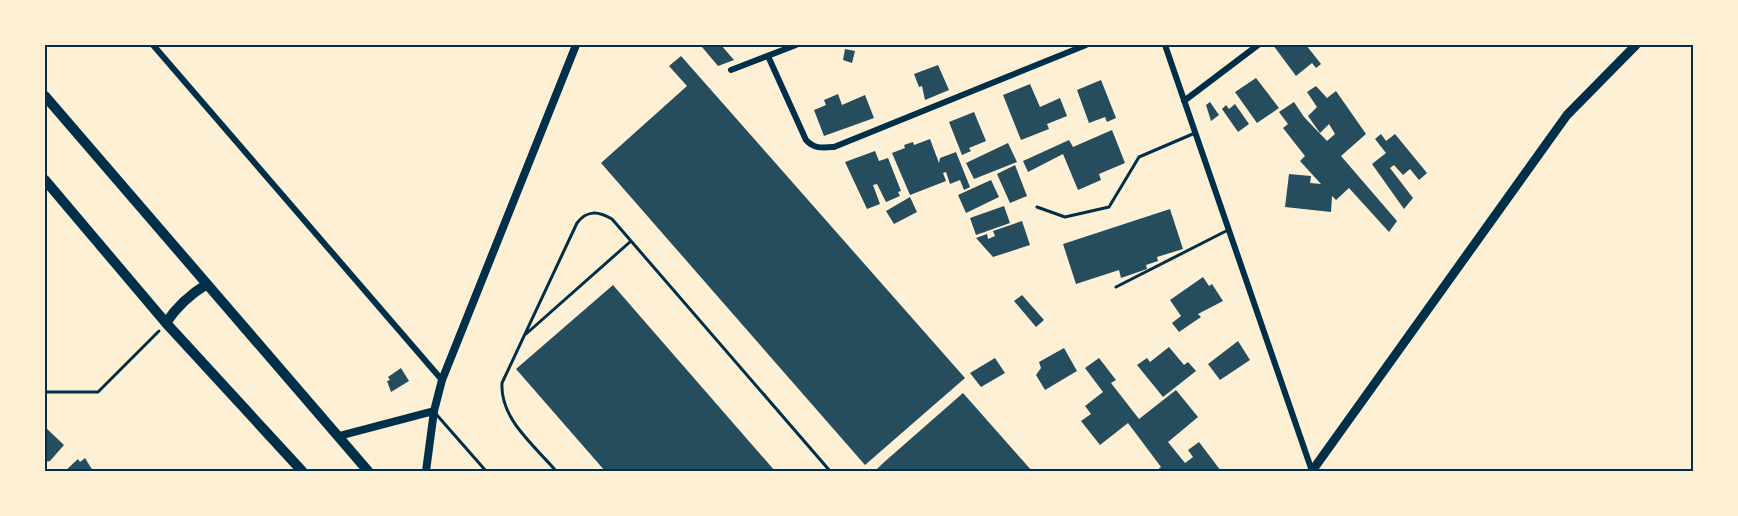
<svg xmlns="http://www.w3.org/2000/svg" width="1738" height="516" font-family="'Public Sans',sans-serif">
<rect width="100%" height="100%" fill="#fdf0d5"/>
<path fill="#264d5e" d="M 704,45 L 721,45 L 734,60 L 718,66 L 702,47 Z
M 1273,45 L 1306,45 L 1321,64 L 1316,68 L 1312,63 L 1296,76 Z
M 845,49 L 855,51 L 852,63 L 843,60 Z
M 681,56 L 965,378 L 865,465 L 601,163 L 687,86 L 669,66 Z
M 938,65 L 949,90 L 925,100 L 922,86 L 919,87 L 914,74 Z
M 1256,78 L 1279,108 L 1257,123 L 1235,92 Z
M 1101,80 L 1116,118 L 1107,122 L 1105,117 L 1089,123 L 1077,90 Z
M 1030,84 L 1040,107 L 1060,98 L 1067,116 L 1047,124 L 1049,129 L 1021,140 L 1003,95 Z
M 1316,86 L 1327,98 L 1336,91 L 1366,134 L 1341,156 L 1397,221 L 1389,232 L 1349,188 L 1336,200 L 1332,196 L 1331,212 L 1285,207 L 1289,174 L 1311,176 L 1310,183 L 1321,184 L 1300,161 L 1305,156 L 1283,128 L 1288,124 L 1279,112 L 1294,102 L 1304,117 L 1327,141 L 1335,134 L 1329,124 L 1320,133 L 1308,116 L 1317,107 L 1307,92 Z
M 838,94 L 842,105 L 865,95 L 874,118 L 824,136 L 814,110 L 826,105 L 824,100 Z
M 1210,102 L 1219,115 L 1211,121 L 1206,105 Z
M 1235,104 L 1249,124 L 1238,132 L 1222,109 L 1226,105 L 1229,109 Z
M 974,112 L 986,141 L 969,148 L 971,151 L 962,155 L 949,122 Z
M 1112,130 L 1125,163 L 1099,174 L 1101,180 L 1078,190 L 1063,154 L 1028,172 L 1023,161 L 1069,140 L 1073,147 Z
M 1381,134 L 1386,141 L 1395,134 L 1427,173 L 1419,180 L 1410,169 L 1403,175 L 1394,165 L 1390,168 L 1413,198 L 1404,209 L 1372,164 L 1386,153 L 1375,139 Z
M 930,139 L 939,163 L 940,158 L 956,152 L 970,187 L 964,190 L 960,180 L 950,184 L 946,172 L 943,173 L 946,181 L 910,195 L 892,153 L 905,148 L 904,145 L 913,142 L 914,145 Z
M 1008,143 L 1017,162 L 974,179 L 966,163 Z
M 875,151 L 879,161 L 888,158 L 901,191 L 898,192 L 900,196 L 886,202 L 877,184 L 873,185 L 880,204 L 867,209 L 845,162 Z
M 1015,165 L 1027,196 L 1010,203 L 997,174 Z
M 991,180 L 999,197 L 966,213 L 958,195 Z
M 910,197 L 917,212 L 894,224 L 886,211 Z
M 1004,206 L 1010,223 L 976,235 L 970,218 Z
M 1170,209 L 1183,249 L 1157,257 L 1158,261 L 1146,265 L 1147,269 L 1121,278 L 1119,270 L 1076,284 L 1063,244 Z
M 1022,221 L 1030,245 L 993,257 L 976,238 L 987,234 L 988,239 L 995,236 L 993,231 Z
M 1203,277 L 1209,286 L 1212,284 L 1223,301 L 1198,314 L 1201,317 L 1179,332 L 1172,323 L 1181,316 L 1170,300 Z
M 613,285 L 639,315 L 775,471 L 605,471 L 516,369 Z
M 1022,295 L 1044,320 L 1036,327 L 1014,301 Z
M 1238,341 L 1250,360 L 1220,380 L 1208,364 Z
M 1169,347 L 1184,365 L 1188,362 L 1196,371 L 1163,397 L 1137,365 L 1147,358 L 1150,362 Z
M 1064,348 L 1077,371 L 1045,390 L 1036,375 L 1041,368 L 1039,362 Z
M 995,358 L 1005,373 L 981,387 L 970,373 Z
M 1099,358 L 1116,380 L 1111,383 L 1139,419 L 1176,390 L 1198,417 L 1168,442 L 1185,463 L 1193,457 L 1188,450 L 1199,442 L 1221,471 L 1156,471 L 1161,467 L 1128,423 L 1100,445 L 1081,421 L 1091,414 L 1085,406 L 1103,392 L 1085,368 Z
M 401,368 L 409,381 L 391,392 L 387,381 L 390,380 L 388,377 Z
M 963,393 L 1032,471 L 875,471 L 882,464 Z
M 45,427 L 64,445 L 50,461 L 45,462 Z
M 85,458 L 93,471 L 65,471 L 78,459 L 80,462 Z"/>
<g fill="none" stroke-linecap="round" stroke-linejoin="round">
<path stroke="#003049" stroke-width="3" d="M 45,392 L 98,392 L 159,331"/>
<path stroke="#003049" stroke-width="3" d="M 1037,207 L 1065,217 L 1109,207 L 1139,157 L 1195,133
M 1116,287 L 1228,230
M 526,334 L 631,241
M 436,414 L 486,471
M 556,471 C 534,445 500,419 502,383 L 577,223 C 587,210 598,211 612,219 L 830,471"/>
<path stroke="#003049" stroke-width="6" d="M 153,45 L 442,380
M 1165,45 L 1312,471
M 768,56 L 806,140 C 814,149 822,148 834,147 L 1086,45
M 731,70 L 796,45
M 1184,101 L 1258,45"/>
<path stroke="#003049" stroke-width="8" d="M 339,436 L 434,411
M 426,471 L 434,411 L 442,380 L 576,45"/>
<path stroke="#003049" stroke-width="9" d="M 1312,471 L 1567,115 L 1636,45"/>
<path stroke="#003049" stroke-width="10" d="M 45,96 L 368,471
M 45,180 L 166,323 L 302,471
M 166,323 C 177,306 189,295 207,284"/>
</g>
<rect width="1738" height="516" fill="none" stroke="#fdf0d5" stroke-width="93"/>
<rect x="46" y="46" width="1646" height="424" fill="none" stroke="#003049" stroke-width="2"/>
</svg>
